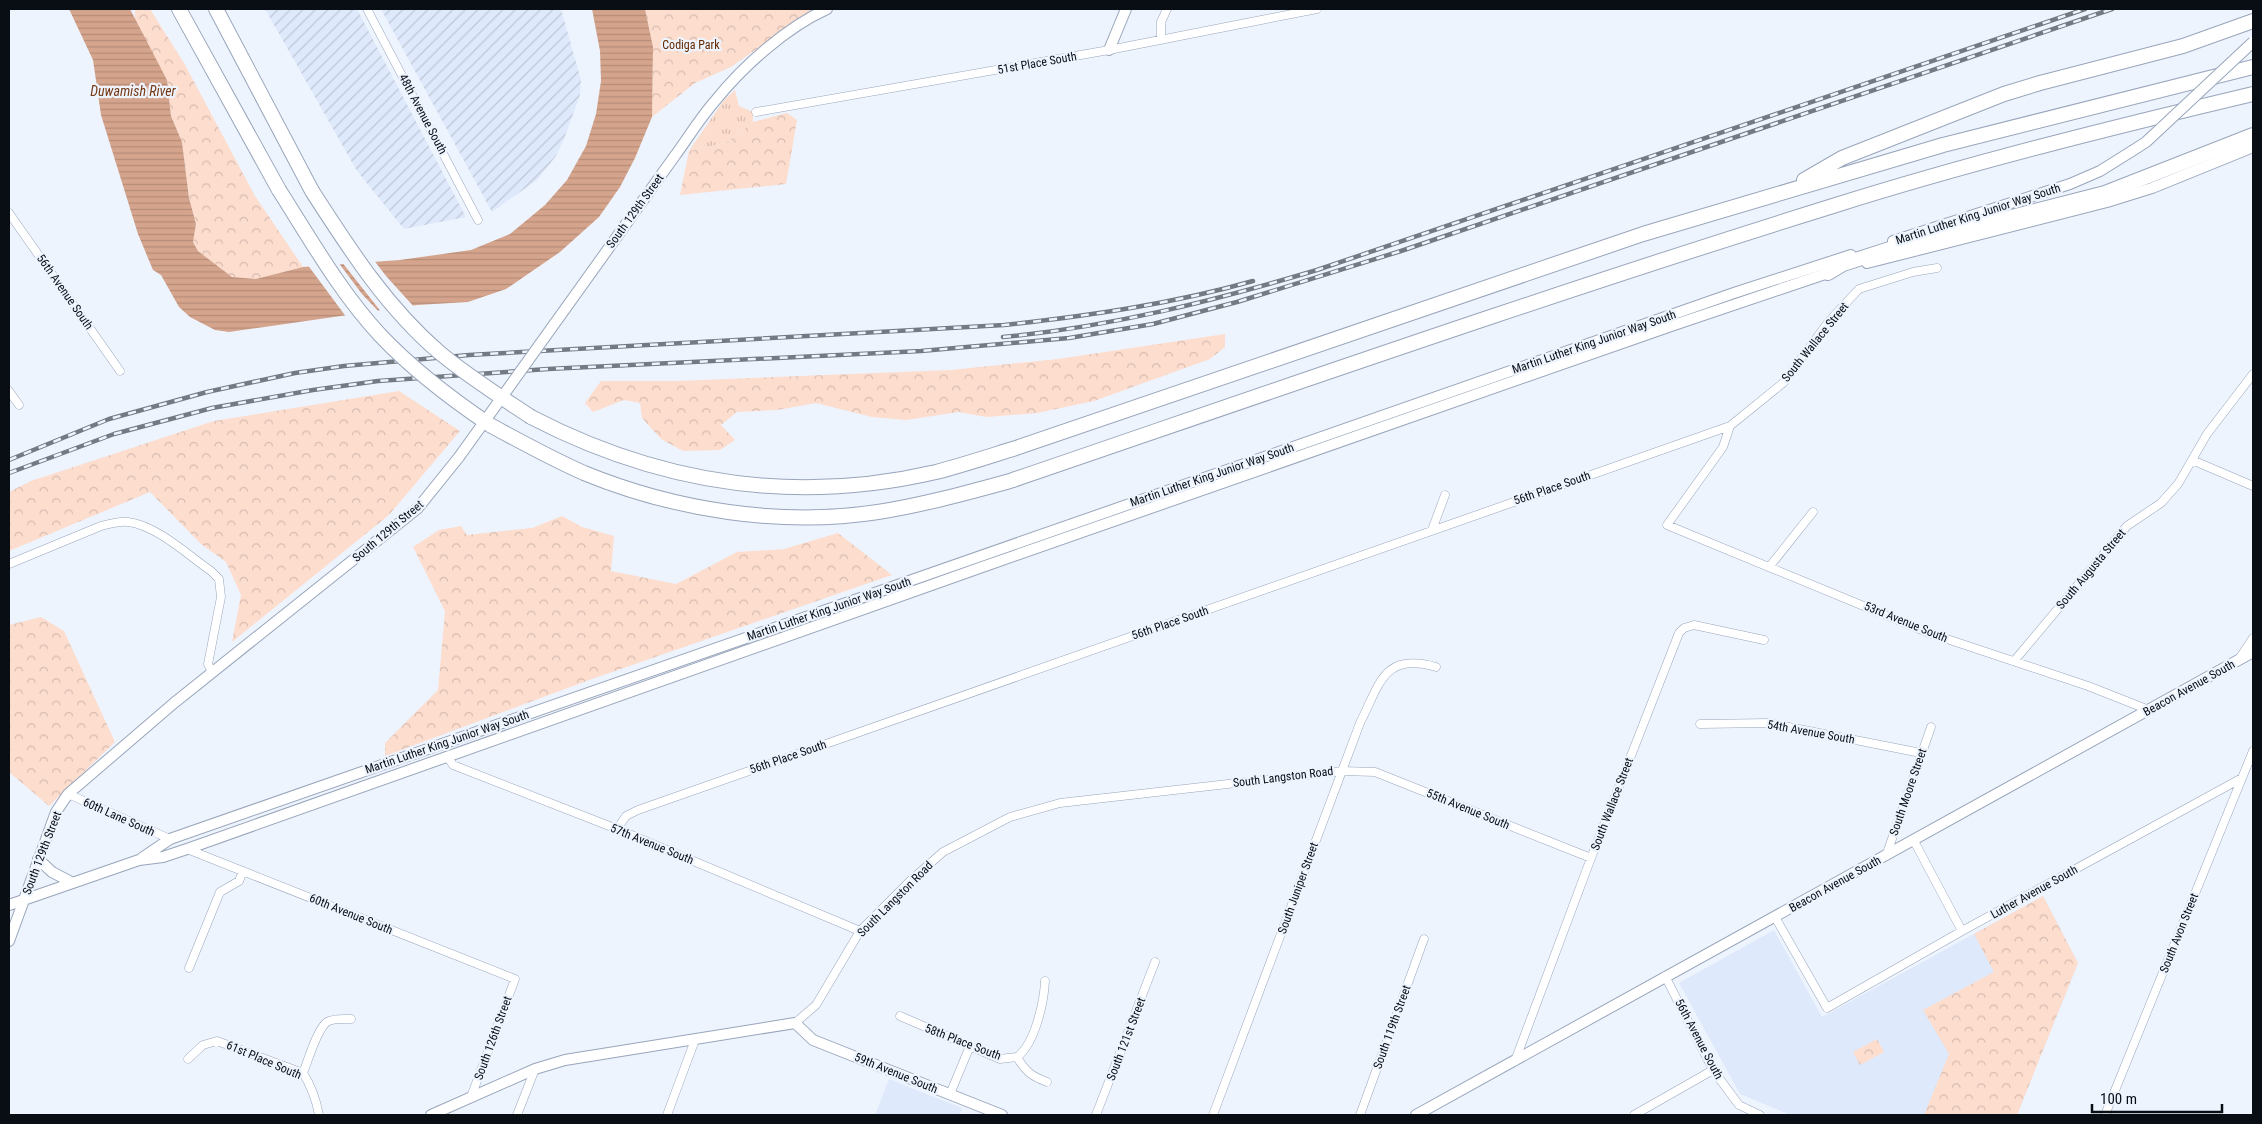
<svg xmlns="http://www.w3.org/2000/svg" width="2262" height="1124" font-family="'Roboto Condensed',sans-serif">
<defs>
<pattern id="industrial-furrows" width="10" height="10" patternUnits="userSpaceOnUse" patternTransform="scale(1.25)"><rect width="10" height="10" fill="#dee9fb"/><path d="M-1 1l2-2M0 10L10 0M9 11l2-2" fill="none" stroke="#bdc7d6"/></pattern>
<pattern id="grass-tufts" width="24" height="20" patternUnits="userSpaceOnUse" patternTransform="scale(1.25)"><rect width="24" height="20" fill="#fcddce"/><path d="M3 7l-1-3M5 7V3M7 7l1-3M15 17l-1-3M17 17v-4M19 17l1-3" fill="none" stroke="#d7bcb0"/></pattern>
<pattern id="forest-crowns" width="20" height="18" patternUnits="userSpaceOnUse" patternTransform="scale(1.25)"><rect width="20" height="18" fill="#fcddce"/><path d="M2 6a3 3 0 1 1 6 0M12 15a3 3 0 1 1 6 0" fill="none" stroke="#d7bcb0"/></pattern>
<pattern id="water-rules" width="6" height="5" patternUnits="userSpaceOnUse" patternTransform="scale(1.25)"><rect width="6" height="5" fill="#d5a48c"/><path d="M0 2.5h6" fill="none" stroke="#b68c78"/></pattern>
</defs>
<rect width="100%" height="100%" fill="#eef4fe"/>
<path fill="#dee9fb" d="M 2043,896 L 2078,963 L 2017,1115 L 1791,1115 L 1740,1094 L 1679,983 L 1774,930 L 1822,1017 Z
M 889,1079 L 962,1108 L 960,1115 L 875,1115 Z"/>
<path fill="url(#industrial-furrows)" d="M 265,9 L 357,9 L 466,217 L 404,229 L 357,171 Z
M 381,9 L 561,9 L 581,80 L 580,95 L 564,139 L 556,156 L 537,180 L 492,212 Z"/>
<path fill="url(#grass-tufts)" d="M 735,90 L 739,106 L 753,112 L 753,122 L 726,143 L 689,151 L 724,100 Z"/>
<path fill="url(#forest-crowns)" d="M 135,9 L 150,9 L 184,63 L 255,196 L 303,267 L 256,279 L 232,277 L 198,251 L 193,242 L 196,224 L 189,198 L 182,142 L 171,116 L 167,80 L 135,22 Z
M 645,9 L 814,9 L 731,67 L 695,83 L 652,117 L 653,47 Z
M 787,113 L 797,120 L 786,184 L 680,195 L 689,151 L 726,143 L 753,122 Z
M 1225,334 L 1225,347 L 1210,359 L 1094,401 L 1037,413 L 986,417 L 959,412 L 906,420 L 872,417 L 816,403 L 777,410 L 737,412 L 721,425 L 735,440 L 720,450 L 683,451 L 661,439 L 642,418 L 640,403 L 624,400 L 593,412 L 585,403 L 601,381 L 678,381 L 951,370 L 1058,359 Z
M 399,391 L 460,431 L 389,515 L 232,642 L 241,595 L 226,562 L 201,544 L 150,492 L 9,551 L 9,492 L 31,481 L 214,421 Z
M 562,516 L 582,527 L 614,536 L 611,571 L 676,584 L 737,552 L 784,549 L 838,533 L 892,575 L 592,679 L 385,756 L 385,743 L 438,690 L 445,611 L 413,547 L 439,530 L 461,526 L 467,535 L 532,528 Z
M 41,617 L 64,631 L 115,742 L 49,806 L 9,772 L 9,625 Z
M 2043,896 L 2078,963 L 2017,1115 L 1924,1115 L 1949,1054 L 1923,1010 L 1994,972 L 1974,934 Z
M 1877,1039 L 1884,1052 L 1860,1065 L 1853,1052 Z"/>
<path fill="url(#water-rules)" d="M 69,9 L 130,9 L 167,80 L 171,116 L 182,142 L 189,198 L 196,224 L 193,242 L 198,251 L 232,277 L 256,279 L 303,267 L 400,260 L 471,250 L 510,234 L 545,205 L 567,180 L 586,146 L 596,114 L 601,81 L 600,51 L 592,9 L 645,9 L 653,47 L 652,117 L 635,158 L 620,187 L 599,217 L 560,252 L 506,289 L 468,302 L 417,305 L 229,332 L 215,330 L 190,317 L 179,307 L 161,275 L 153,270 L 138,234 L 101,115 L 93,60 Z"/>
<path fill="#eef4fe" d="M 373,259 L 386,276 L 415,308 L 382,313 L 341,261 Z
M 338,262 L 362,294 L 380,313 L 347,318 L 307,264 Z"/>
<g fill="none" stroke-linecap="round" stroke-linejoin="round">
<g stroke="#98a5bb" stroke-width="9">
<path id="street" d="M 367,9 L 478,220
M 1161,40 L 1161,22 L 1167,9
M 756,112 L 1109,50 L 1317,9
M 9,213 L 120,371
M 1937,268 L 1913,272 L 1859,289 L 1830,320 L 1783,383 L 1730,426 L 1723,447 L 1667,525 L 1929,633 L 2088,686 L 2149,710
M 9,391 L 19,405
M 2192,460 L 2253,486
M 1432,530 L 1445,495
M 9,564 L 101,526 C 110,524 119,521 128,522 C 156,525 188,555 211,571 L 219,579 L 221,597 L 208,664 L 212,672
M 1770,566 L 1813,512
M 2239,659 L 2253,638
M 2015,660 L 2127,526 L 2161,503 L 2178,484 L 2207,434 L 2253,374
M 1700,724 L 1769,723 L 1921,753
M 447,756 L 453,765 L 617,829 L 860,931
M 68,794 L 170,839
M 617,829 L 626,816 L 638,810 L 1730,426
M 1914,841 L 1962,931
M 187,849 L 515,979 L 471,1097
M 1886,856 L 1931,727
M 1775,917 L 1827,1008 L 1962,931 L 2242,778
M 189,968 L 220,892 L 239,881 L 243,871
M 1665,976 L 1713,1070 L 1739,1105 L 1760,1115
M 900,1016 L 1000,1059 L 1017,1057 C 1025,1071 1031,1076 1047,1082
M 795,1023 L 816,1005 L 860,931 L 910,881 L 943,852 L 1010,817 L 1060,803 L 1342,771 L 1375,772 L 1591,858
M 1017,1057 C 1035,1044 1044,1002 1045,981
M 188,1059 L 203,1045 L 217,1041 L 303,1073 C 312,1087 316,1099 319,1115
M 1515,1061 L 1591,858 L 1679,633 L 1684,628 L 1694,625 L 1764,640
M 303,1073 C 308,1061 317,1029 327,1022 C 333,1018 343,1019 351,1019
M 950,1094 L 970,1046
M 517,1115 L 535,1069
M 667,1115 L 695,1040
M 1096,1115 L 1155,962
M 1213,1115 L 1360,723 C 1380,684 1383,652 1436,667
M 1360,1115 L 1424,939
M 1634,1115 L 1713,1070
M 2105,1115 L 2253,751"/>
</g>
<g stroke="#98a5bb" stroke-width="12">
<path id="secondary" d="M 1109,50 L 1126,9
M 674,157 C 688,138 700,118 715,101 C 743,66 787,27 827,9
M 1893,241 L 2070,184 L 2100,171 L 2132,151
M 1867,263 L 2107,202 L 2152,188 L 2253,147
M 142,858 L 170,839 L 1734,293 L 1851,255
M 38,859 L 52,872 L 73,883
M 9,905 L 139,860 L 163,857 L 187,849 L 985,566 L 1671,326 L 1834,271
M 9,941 L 56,812 L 68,794 L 174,703 L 418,508 L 459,457
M 431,1115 L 535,1069 L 565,1060 L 795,1023 L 813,1040 L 1002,1115
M 1416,1115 L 2253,652"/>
</g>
<g stroke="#98a5bb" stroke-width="16">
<path id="highway" d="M 179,9 L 279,190
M 216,9 L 312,191
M 1804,180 L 1842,158 L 2004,94 L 2040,83 L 2183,46 L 2253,21
M 1828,273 L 1843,264 L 1899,246 L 2105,193 L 2253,135
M 531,417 C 660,484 794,505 936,472 C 963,465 990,456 1016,448 L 1643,234 L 1943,145 L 2253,67
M 490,425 C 521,442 552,459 584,473 C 674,510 781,527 878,512 C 923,505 966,493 1010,481 C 1285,387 1559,291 1836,205 C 1973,162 2114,127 2253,94"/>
</g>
<use href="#street" stroke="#fff" stroke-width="8"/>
<use href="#secondary" stroke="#fff" stroke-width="10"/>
<use href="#highway" stroke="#fff" stroke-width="14"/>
<g stroke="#747a82" stroke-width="4.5">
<path id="rail" d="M 1003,337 C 1110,327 1213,301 1317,270 L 2085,9
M 9,460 L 109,419 L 207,392 L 295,373 L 344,366 L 469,355 L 1004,325 C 1087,316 1172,304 1253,281
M 9,473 L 114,434 L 212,408 L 313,390 L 378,381 L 548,369 L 921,351 L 1069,338 L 1153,324 L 1237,302 L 1401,251 L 2112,9"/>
</g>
<use href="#rail" stroke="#eef4fe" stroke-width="2.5" stroke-dasharray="8" stroke-linecap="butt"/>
<g stroke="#98a5bb" stroke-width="12" stroke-linecap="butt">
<path id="secondary-bridge" d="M 2132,151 L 2146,142 L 2253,42
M 459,457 L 674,157"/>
</g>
<g stroke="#98a5bb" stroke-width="16" stroke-linecap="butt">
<path id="highway-bridge" d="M 279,190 C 311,240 340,292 380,335 C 413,370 450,398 490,425
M 312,191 C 350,250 387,308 440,353 C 469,377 501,397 531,417"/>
</g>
<use href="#secondary-bridge" stroke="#fff" stroke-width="10"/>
<use href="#highway-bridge" stroke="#fff" stroke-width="14"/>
</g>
<g text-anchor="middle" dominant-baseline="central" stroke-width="4.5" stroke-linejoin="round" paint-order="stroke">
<g font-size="12" fill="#642a01" stroke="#eef4fe">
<text x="691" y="45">Codiga Park</text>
</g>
<g font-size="12" fill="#090e15" stroke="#eef4fe">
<text transform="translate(1037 63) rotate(-10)">51st Place South</text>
<text transform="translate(423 114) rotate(62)">48th Avenue South</text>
<text transform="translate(635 211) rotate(-54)">South 129th Street</text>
<text transform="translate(1978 214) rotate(-18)">Martin Luther King Junior Way South</text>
<text transform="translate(65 292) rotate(55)">56th Avenue South</text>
<text transform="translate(1594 342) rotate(-19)">Martin Luther King Junior Way South</text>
<text transform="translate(1815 342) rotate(-51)">South Wallace Street</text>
<text transform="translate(1212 475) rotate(-19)">Martin Luther King Junior Way South</text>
<text transform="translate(1552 488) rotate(-19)">56th Place South</text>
<text transform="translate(388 531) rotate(-40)">South 129th Street</text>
<text transform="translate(2091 569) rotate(-50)">South Augusta Street</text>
<text transform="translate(829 609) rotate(-19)">Martin Luther King Junior Way South</text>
<text transform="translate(1906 622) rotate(22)">53rd Avenue South</text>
<text transform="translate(1170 623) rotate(-19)">56th Place South</text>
<text transform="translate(2189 688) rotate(-29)">Beacon Avenue South</text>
<text transform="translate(1811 732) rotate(10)">54th Avenue South</text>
<text transform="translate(447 742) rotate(-19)">Martin Luther King Junior Way South</text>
<text transform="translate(788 757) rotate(-19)">56th Place South</text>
<text transform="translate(1283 777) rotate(-7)">South Langston Road</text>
<text transform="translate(1908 792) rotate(-71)">South Moore Street</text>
<text transform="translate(1612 804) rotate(-69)">South Wallace Street</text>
<text transform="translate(1468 809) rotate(22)">55th Avenue South</text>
<text transform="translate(119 817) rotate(24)">60th Lane South</text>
<text transform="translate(652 844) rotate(22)">57th Avenue South</text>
<text transform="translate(42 853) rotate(-69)">South 129th Street</text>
<text transform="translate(1835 884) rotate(-29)">Beacon Avenue South</text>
<text transform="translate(1298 888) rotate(-70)">South Juniper Street</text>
<text transform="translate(2034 892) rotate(-29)">Luther Avenue South</text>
<text transform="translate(895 899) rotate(-45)">South Langston Road</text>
<text transform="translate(351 914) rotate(22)">60th Avenue South</text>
<text transform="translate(2179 933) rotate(-68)">South Avon Street</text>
<text transform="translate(1392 1027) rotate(-70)">South 119th Street</text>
<text transform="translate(493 1038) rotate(-70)">South 126th Street</text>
<text transform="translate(1126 1039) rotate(-69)">South 121st Street</text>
<text transform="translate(1699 1039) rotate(62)">56th Avenue South</text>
<text transform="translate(963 1042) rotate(21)">58th Place South</text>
<text transform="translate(264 1060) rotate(23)">61st Place South</text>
<text transform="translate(896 1073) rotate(22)">59th Avenue South</text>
</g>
<g font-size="14" font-style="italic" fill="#753915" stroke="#eef4fe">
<text x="133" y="91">Duwamish River</text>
</g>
</g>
<rect width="2262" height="1124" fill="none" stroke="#090e15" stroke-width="20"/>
<path d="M2092 1104v8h130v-8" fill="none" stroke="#090e15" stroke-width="2.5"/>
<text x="2100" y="1104" font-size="15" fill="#090e15" stroke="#eef4fe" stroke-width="4" paint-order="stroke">100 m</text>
</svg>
